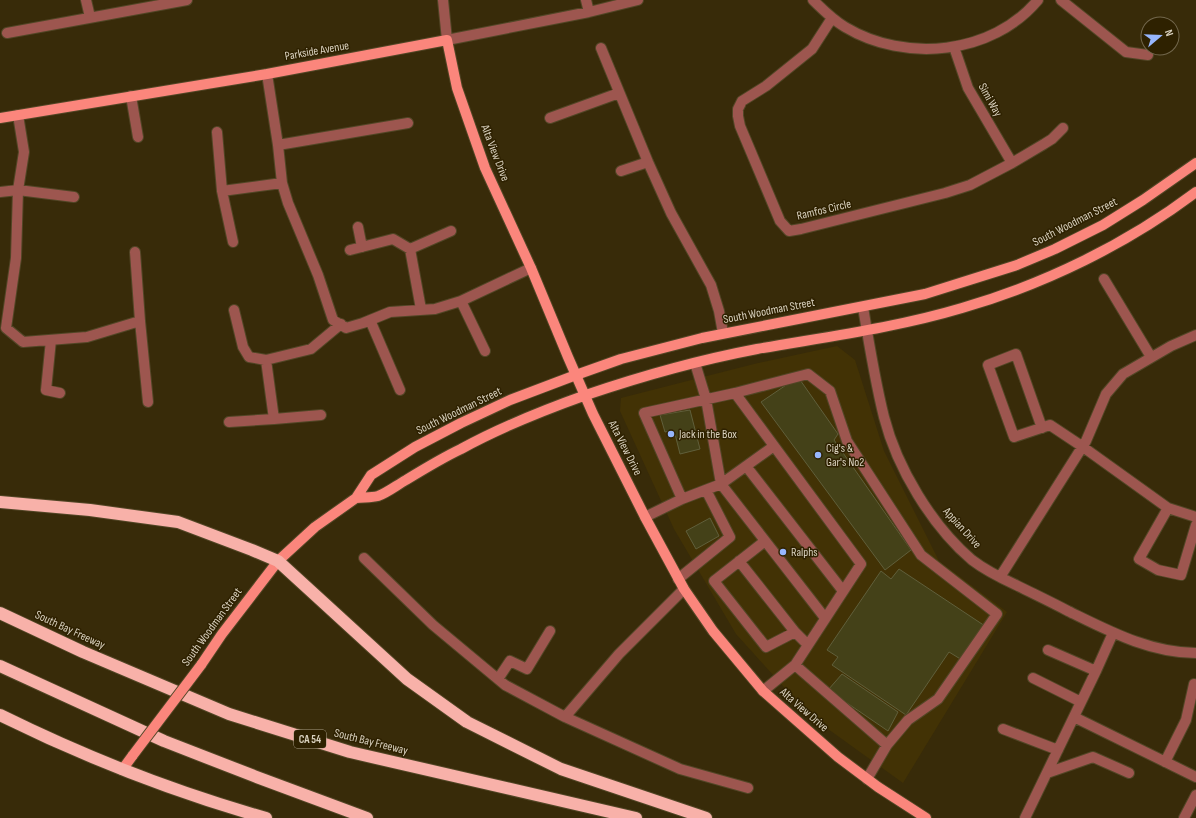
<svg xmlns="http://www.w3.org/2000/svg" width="1196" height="818" font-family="'Sofia Sans Condensed',sans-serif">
<rect width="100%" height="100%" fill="#382b09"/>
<path fill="#423205" d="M 837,346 L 855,360 L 884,451 L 939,561 L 1007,612 L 903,783 L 810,716 L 736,634 L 674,529 L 620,411 L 621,398 L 754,364 Z"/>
<path fill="#444118" stroke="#605f3b" d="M 798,377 L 838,434 L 834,440 L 911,550 L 885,570 L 761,402 Z
M 690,410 L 700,449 L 680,454 L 675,434 L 673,435 L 671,431 L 665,432 L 660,415 Z
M 710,518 L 719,536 L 696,549 L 686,531 Z
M 899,569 L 985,626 L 962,660 L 949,652 L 906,715 L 832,665 L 838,657 L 827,650 L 881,571 L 891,579 Z
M 842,674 L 898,712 L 888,731 L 828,690 Z"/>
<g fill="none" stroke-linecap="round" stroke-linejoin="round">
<g stroke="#524626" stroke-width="12">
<path id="minor" d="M 86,0 L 90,17
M 443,0 L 447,40 L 589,12 L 638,0
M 586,0 L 589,12
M 813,0 C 823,10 833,20 845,27 C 905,63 992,55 1038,0
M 1061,0 L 1126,52 L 1148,55
M 832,18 L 812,49 L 766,86 L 742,101 L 738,109 L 738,116 L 740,126 L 751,152 L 780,221 L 789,231 L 801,229 L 945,193 L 970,185 L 1012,163 L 1044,144 L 1052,139 L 1063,128
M 7,33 L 187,0
M 954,47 L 968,88 L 1012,163
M 601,48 L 648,162 L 671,213 L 711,285 L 719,311 L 723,333
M 267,74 L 278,145 L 282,183 L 288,203 L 318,275 L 333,320 L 346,328 L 363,323 L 390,312 L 435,309 L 461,301 L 531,268
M 131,96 L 138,137
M 18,115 L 24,152 L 18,190 L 16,258 L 6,328 L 23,342 L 87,337 L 140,321 L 135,252
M 550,118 L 619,93
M 217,132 L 222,191 L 282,183
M 278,145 L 408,123
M 621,171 L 648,162
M 222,191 L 233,242
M 0,192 L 18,190 L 74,197
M 358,227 L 362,247
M 350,250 L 393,239 L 410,249
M 1104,279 L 1151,357
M 461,301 L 485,351
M 863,307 C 869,344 875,381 884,417 C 897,468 932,526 972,560 C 985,570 1001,578 1016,585 C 1034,594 1051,602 1068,611 C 1109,631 1150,653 1196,653
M 421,309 L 410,249 L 451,231
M 234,310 L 243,347 L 249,357 L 266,360 L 311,349 L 341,324
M 370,320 L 400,390
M 140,321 L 148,402
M 51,340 L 46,390 L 60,393
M 266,360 L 274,419 L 321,415
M 735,393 L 808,374 L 830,391 L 847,441 L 921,555 L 997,614 L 938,699 L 908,720 L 887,745
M 229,422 L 274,419
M 1042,428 L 1016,354 L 988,365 L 1014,437 L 1050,425 L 1083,447 L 1168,508 L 1196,517
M 774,446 L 721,484 L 825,618
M 746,466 L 843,591
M 682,499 L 721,484 L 706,399 L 695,363
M 1168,508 L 1139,559 L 1158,570 L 1181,575 L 1196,525
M 645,517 L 682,499 L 644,413 L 735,393 L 861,564 L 795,665
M 765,541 L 714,581 L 766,647 L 795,632 L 808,645
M 364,558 L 433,625 L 505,685 L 565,717 L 680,769 L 748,788
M 739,561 L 795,632
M 1000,577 L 1086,441 L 1106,394 L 1123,374 L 1171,346 L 1196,335
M 678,579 L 730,537 L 706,490
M 1048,650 L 1096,671
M 1033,678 L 1081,702
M 498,679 L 510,661 L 527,669 L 550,631
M 763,691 L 795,665 L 887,745 L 867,779
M 565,717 L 619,654 L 684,589
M 1074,717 L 1196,777
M 1003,729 L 1058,750
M 1165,762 L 1186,720 L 1194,684
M 1047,773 L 1093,757 L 1129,773
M 1025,818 L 1096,671 L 1113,633
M 1184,818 L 1196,795"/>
</g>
<g stroke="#524626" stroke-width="12">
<path id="major" d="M 0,118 L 267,74 L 447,40 L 457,88 L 485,168 L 531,268 L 568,357 L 593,414 L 645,517 L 684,589 L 713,631 L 763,691 L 838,757 L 878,787 L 926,818
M 356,498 C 363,497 371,498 378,496 C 387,493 397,485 406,480 C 424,469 442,458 461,449 C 501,427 544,410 586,395 C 642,376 699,360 757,349 C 825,337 895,328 962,308 C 1045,284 1127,244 1196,192
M 201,665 L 222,634 L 278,561 L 315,527 L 356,498 L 371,475 L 415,447 L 461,423 L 510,400 L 576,375 L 621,359 L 702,338 L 925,294 L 1017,265 L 1055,249 L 1103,225 L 1143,200 L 1196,163
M 122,770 L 133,755"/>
</g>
<g stroke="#524626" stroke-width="14">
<path id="highway" d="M 0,502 L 90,510 L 178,522 L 252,550 L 278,561 L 407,679 L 467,722 L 561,769 L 706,818
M 0,613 L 83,652 L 229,714 L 350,752 L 636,818
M 0,666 L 164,741 L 254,776 L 367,818
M 0,715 C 85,757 174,792 266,818"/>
</g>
<use href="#minor" stroke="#9d564f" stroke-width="10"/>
<use href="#major" stroke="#fb867c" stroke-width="10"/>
<use href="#highway" stroke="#f8b1a9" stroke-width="12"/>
<g stroke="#524626" stroke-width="12" stroke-linecap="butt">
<path id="major-bridge" d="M 133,755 L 201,665"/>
</g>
<use href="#major-bridge" stroke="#fb867c" stroke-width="10"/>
</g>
<g fill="#97b6fd" stroke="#2e2100" stroke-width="1.5">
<circle cx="671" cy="434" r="4"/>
<circle cx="818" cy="455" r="4"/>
<circle cx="783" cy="552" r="4"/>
</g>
<g text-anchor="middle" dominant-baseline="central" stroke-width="3" stroke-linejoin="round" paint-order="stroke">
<rect fill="#2e2100" stroke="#a69c85" stroke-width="1" x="294" y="730" width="32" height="18" rx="3"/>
<g font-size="11" font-weight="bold" fill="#d9d1be">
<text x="310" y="739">CA 54</text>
</g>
<g font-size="12" fill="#d9d1be" stroke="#2e2100">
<text transform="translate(317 51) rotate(-10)">Parkside Avenue</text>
<text transform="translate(990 100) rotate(61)">Simi Way</text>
<text transform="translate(495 153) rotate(69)">Alta View Drive</text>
<text transform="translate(824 210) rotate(-13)">Ramfos Circle</text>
<text transform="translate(1075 222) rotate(-27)">South Woodman Street</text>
<text transform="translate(769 311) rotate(-11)">South Woodman Street</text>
<text transform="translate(459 411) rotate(-26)">South Woodman Street</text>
<text transform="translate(625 448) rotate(63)">Alta View Drive</text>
<text transform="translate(962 528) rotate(48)">Appian Drive</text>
<text transform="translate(212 627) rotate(-54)">South Woodman Street</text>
<text transform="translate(70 630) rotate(25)">South Bay Freeway</text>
<text transform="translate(804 710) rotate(41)">Alta View Drive</text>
<text transform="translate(371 742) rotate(14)">South Bay Freeway</text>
</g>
<g font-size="12" fill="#d9d1be" stroke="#2e2100" text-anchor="start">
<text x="679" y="434">Jack in the Box</text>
<text x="826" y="448">Cig's &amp;<tspan x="826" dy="14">Gar's No2</tspan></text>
<text x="791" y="552">Ralphs</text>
</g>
</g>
<g transform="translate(1160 36) rotate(71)"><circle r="19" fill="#2e2100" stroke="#72674c"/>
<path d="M0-3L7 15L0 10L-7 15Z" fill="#97b6fd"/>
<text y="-6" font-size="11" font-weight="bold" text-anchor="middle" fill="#d9d1be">N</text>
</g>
</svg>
